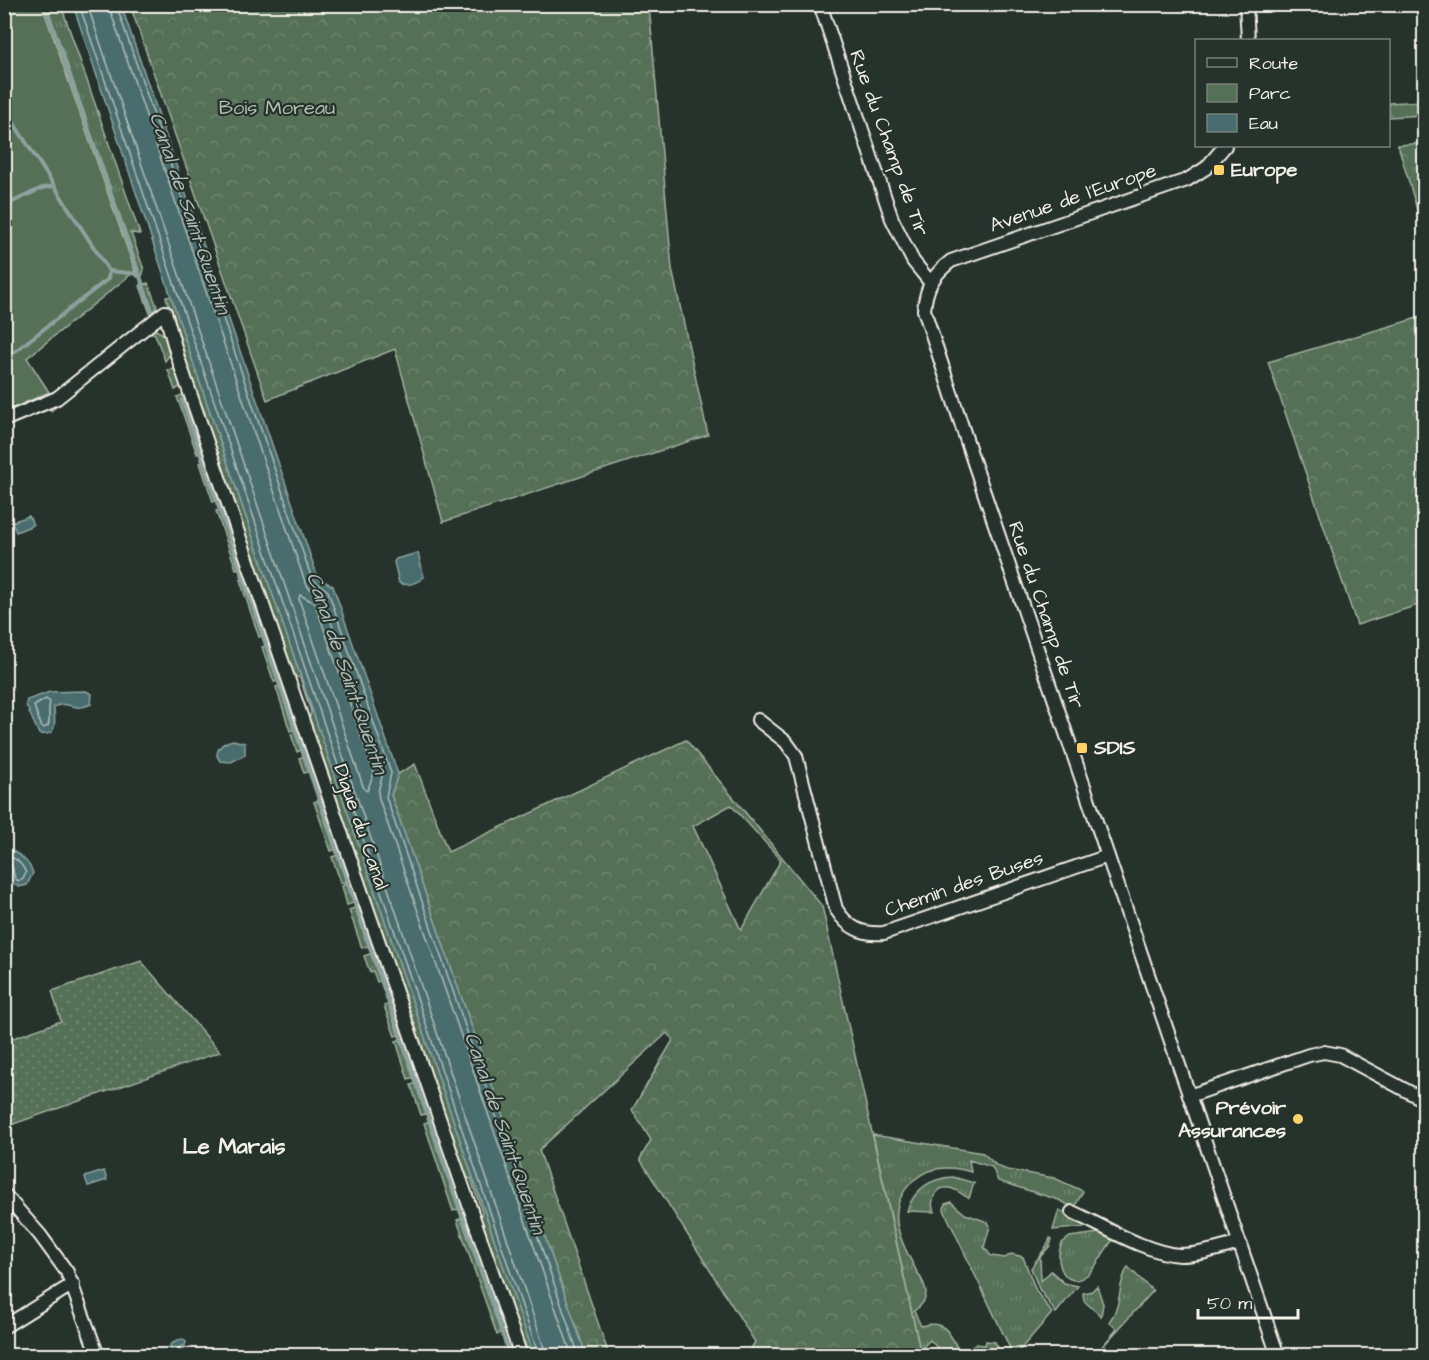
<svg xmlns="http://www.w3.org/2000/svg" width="1429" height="1360" font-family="'Architects Daughter',sans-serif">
<defs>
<pattern id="grass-tufts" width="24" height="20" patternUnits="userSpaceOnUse" patternTransform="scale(1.5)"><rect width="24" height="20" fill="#547057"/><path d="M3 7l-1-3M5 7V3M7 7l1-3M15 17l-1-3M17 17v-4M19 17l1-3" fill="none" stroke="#6d856f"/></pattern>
<pattern id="forest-crowns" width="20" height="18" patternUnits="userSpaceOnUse" patternTransform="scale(1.5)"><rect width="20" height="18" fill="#547057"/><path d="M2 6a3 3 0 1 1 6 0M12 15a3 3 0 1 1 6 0" fill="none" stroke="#6d856f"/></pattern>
<pattern id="garden-dots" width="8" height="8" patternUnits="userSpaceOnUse" patternTransform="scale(1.5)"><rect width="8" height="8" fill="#547057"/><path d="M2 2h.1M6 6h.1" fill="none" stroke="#6d856f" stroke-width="1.8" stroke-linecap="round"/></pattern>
</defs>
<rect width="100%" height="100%" fill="#26332d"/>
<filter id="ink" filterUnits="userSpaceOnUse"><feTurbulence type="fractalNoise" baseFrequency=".0167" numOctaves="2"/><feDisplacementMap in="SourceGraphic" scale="12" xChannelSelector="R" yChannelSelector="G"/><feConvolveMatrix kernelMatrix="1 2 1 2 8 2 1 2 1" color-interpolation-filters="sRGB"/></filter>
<g filter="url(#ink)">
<path fill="url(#grass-tufts)" stroke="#a4b0a0" stroke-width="1.5" d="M 42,5 L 61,5 L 140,234 L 131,233 L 144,270 L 142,276 L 137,277 L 135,271 Z
M 148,283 L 157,307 L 151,316 L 140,286 Z
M 172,296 L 199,380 L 534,1355 L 527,1355 L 480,1217 L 482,1212 L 471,1179 L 466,1177 L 309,719 L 311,712 L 300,678 L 294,676 L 173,323 L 166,297 Z
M 151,330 C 166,330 168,342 171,353 L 165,361 L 155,334 L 150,332 L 51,411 L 49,408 Z
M 176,369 L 183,385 L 175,390 L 168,370 Z
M 185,394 L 204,451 L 197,454 L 177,397 Z
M 208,461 L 221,498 L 213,502 L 200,463 Z
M 225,509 L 243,567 L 236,569 L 216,511 Z
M 248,578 L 270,633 L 259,637 L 240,580 Z
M 273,643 L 283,679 L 274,682 L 262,647 Z
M 285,684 L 302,727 L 290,731 L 276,687 Z
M 304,730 L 308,747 L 297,752 L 291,734 Z
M 309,755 L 317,769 L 304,773 L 299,758 Z
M 325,798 L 340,848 L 331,851 L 314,802 Z
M 344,853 L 355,879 L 341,883 L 332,857 Z
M 356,881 L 359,901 L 347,905 L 342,886 Z
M 361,906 L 376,943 L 362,948 L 349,910 Z
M 379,951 L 388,977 L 377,982 L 373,971 L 370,972 L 364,956 Z
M 396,1002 L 406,1032 L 395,1036 L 384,1006 Z
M 408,1037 L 420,1073 L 418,1076 L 408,1079 L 396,1041 Z
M 420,1082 L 423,1083 L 432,1108 L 429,1113 L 421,1115 L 411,1085 Z
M 432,1121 L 436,1122 L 464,1207 L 453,1211 L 424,1123 Z
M 873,1135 L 983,1153 L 997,1166 L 1007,1170 L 1054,1178 L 1083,1191 L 1074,1208 L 1059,1200 L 998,1181 L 992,1167 L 969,1160 L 971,1172 C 951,1166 931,1165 914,1180 C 882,1209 901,1241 917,1272 C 921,1278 926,1285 926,1293 C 926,1301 920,1307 914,1311 L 921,1326 C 947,1318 951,1337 961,1355 L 944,1355 L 930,1340 L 920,1350 Z
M 953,1177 L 974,1183 L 969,1198 C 963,1196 959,1191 953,1189 C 937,1183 929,1200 934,1212 L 907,1211 C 914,1189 931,1178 953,1177 Z
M 951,1202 L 965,1214 L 988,1222 L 990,1226 L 984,1247 L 991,1256 L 1005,1258 L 1011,1254 L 1023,1257 L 1036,1291 L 1052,1313 L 1018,1352 L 1014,1352 L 1010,1348 L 944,1210 L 945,1204 Z
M 1059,1210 L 1071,1216 L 1070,1220 L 1088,1227 L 1053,1230 Z
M 465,1217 L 469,1219 L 508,1327 L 497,1335 L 457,1220 Z
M 1099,1233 L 1113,1240 C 1103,1251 1098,1266 1087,1275 C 1065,1292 1053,1261 1062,1243 L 1070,1237 Z
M 1050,1238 L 1052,1239 L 1050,1246 L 1040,1257 L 1041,1281 L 1051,1271 L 1064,1283 L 1078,1286 L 1056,1313 L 1039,1289 L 1031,1268 L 1048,1244 Z
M 1128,1267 L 1153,1291 L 1095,1355 L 1117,1329 L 1109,1322 C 1124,1302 1116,1286 1128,1267 Z
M 1097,1286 L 1103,1304 L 1101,1316 L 1084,1301 L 1083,1293 L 1092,1291 Z
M 986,1341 L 995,1342 L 1002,1355 L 973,1355 L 973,1346 L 976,1346 L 976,1344 L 985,1345 Z"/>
<path fill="url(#forest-crowns)" stroke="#a4b0a0" stroke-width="1.5" fill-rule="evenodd" d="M 130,5 L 649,5 L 672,269 L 708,435 L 443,522 L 395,349 L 267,400 Z
M 1424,101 L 1424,115 L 1389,117 L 1389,103 Z
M 1424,143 L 1424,233 L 1398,145 Z
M 1424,316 L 1424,603 L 1357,625 L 1268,362 Z
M 686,740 L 822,906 L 920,1350 L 916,1355 L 747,1355 L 755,1342 L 640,1159 L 651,1140 L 632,1110 L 673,1040 L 667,1033 L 539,1150 L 609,1355 L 586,1355 L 391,795 L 398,774 L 415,764 L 448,852 ZM 731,805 L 781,860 L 741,930 L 693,826 Z"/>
<path fill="#547057" stroke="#a4b0a0" stroke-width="1.5" d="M 4,5 L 42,5 L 135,271 L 27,358 L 49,392 L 9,410 L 4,395 Z"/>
<path fill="url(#garden-dots)" stroke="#a4b0a0" stroke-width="1.5" d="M 141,961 L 220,1052 L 5,1127 L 5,1041 L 61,1021 L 52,991 Z"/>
<path fill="#496d6e" stroke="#8da29f" stroke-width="1.5" d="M 73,5 L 121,5 L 318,578 L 333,586 L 398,774 L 391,795 L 586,1355 L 534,1355 L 199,380 Z
M 29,516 L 33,525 L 16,532 L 12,522 Z
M 418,553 L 424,577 C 417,583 409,587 399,583 L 394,562 L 396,559 Z
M 86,691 L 92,694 L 91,704 C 73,713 68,699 54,707 C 54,719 60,737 39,734 L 26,705 L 27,700 L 50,692 Z
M 233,740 L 245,743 L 245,755 L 231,762 L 220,761 L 217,756 C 217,746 225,742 233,740 Z
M 9,849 C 20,855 29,861 33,873 L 27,885 L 19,887 L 8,880 C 7,870 4,862 4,851 Z
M 104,1171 L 107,1180 L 88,1186 L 85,1177 Z
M 183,1339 L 186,1342 L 185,1346 L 181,1346 L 176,1352 L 171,1351 L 170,1345 L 178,1340 Z"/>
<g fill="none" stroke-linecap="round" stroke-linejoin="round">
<path stroke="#b0bcb7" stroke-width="1.5" d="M 79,4 L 539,1356
M 87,4 L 547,1356
M 108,4 L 305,582 L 309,588 L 322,596 L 383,773 L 378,792 L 379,799 L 572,1356
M 116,4 L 312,579 L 328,591 L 391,773 L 386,797 L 579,1356
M 300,595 L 315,603 L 374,773 L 367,791 L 364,789 L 299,599 Z
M 46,699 L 50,702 C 47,711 51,718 48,726 L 43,728 L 41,726 L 34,706 Z
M 4,856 C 15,856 22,864 26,873 L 23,879 L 19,881 L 15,879 L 12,866 L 4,863"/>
<path stroke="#8da29f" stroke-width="4" d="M 45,4 L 152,311
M 4,108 L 109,271 L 138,274
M 4,206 L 42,188 L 55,186
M 4,360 L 108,279 L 109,271
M 182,400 L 510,1356"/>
<g stroke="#f4f1e8" stroke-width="16">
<path id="minor" d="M 820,4 L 892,219 L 913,261 L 930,282
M 1246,4 L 1248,40
M 1225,146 L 1206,168 L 1187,180 L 951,261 C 933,275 926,287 924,310 L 973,460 L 1278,1356
M 4,420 L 57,398 L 165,312 L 178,358 L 521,1356
M 758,720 L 786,742 L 796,756 L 836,909 C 848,928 862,935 884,933 L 1108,856
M 1189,1096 L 1309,1055 L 1324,1052 L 1340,1055 L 1424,1100
M 4,1194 L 40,1235 L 67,1272 L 98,1356
M 1072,1212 C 1101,1225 1149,1254 1180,1255 C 1200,1255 1221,1248 1240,1243
M 4,1327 L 73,1284"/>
</g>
<use href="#minor" stroke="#26332d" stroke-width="12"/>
</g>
</g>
<g fill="#ffd166" stroke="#26332d" stroke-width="2">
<rect x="1213" y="164" width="12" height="12" rx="3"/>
<rect x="1076" y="742" width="12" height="12" rx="3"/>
<circle cx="1298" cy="1119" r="6"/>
</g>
<g text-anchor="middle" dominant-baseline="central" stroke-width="4.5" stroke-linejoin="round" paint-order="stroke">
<g font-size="20" fill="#b4bdae" stroke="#26332d">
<text x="277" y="108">Bois Moreau</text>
</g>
<g font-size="20" fill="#f4f1e8" stroke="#26332d">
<text transform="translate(889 143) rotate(70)">Rue du Champ de Tir</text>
<text transform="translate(1073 198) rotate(-19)">Avenue de l'Europe</text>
<text transform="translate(1046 615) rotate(71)">Rue du Champ de Tir</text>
<text transform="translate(361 827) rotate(71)">Digue du Canal</text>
<text transform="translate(964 884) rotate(-19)">Chemin des Buses</text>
</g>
<g font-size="20" font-weight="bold" fill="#f4f1e8" stroke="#26332d" text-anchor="start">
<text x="1231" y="170">Europe</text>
<text x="1094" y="748">SDIS</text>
<text x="1286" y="1108" text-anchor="end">Prévoir<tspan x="1286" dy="23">Assurances</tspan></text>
</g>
<g font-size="21" font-style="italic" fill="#b0bcb7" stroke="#26332d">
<text transform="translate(190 213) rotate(71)">Canal de Saint-Quentin</text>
<text transform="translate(347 673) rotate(71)">Canal de Saint-Quentin</text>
<text transform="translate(505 1133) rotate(71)">Canal de Saint-Quentin</text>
</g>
<g font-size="22" font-weight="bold" fill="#f4f1e8" stroke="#26332d">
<text x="234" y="1146">Le Marais</text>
</g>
</g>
<rect width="1429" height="1360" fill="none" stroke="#26332d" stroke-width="24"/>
<rect x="12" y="12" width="1405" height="1336" fill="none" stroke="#f4f1e8" stroke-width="2" filter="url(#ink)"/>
<rect x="1195" y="39" width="195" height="108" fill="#26332d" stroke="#787f78" stroke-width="1.5"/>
<rect x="1207" y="58" width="30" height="9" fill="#26332d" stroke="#787f78" stroke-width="1.5"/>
<text x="1249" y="69" font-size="18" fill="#f4f1e8">Route</text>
<rect x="1207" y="84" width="30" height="18" fill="#547057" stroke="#787f78" stroke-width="1.5"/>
<text x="1249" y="99" font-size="18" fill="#f4f1e8">Parc</text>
<rect x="1207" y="114" width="30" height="18" fill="#496d6e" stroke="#787f78" stroke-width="1.5"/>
<text x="1249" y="129" font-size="18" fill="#f4f1e8">Eau</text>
<path d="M1198 1309v9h100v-9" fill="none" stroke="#f4f1e8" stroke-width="3"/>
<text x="1207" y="1309" font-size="18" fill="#f4f1e8" stroke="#26332d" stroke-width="4.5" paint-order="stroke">50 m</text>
</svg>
